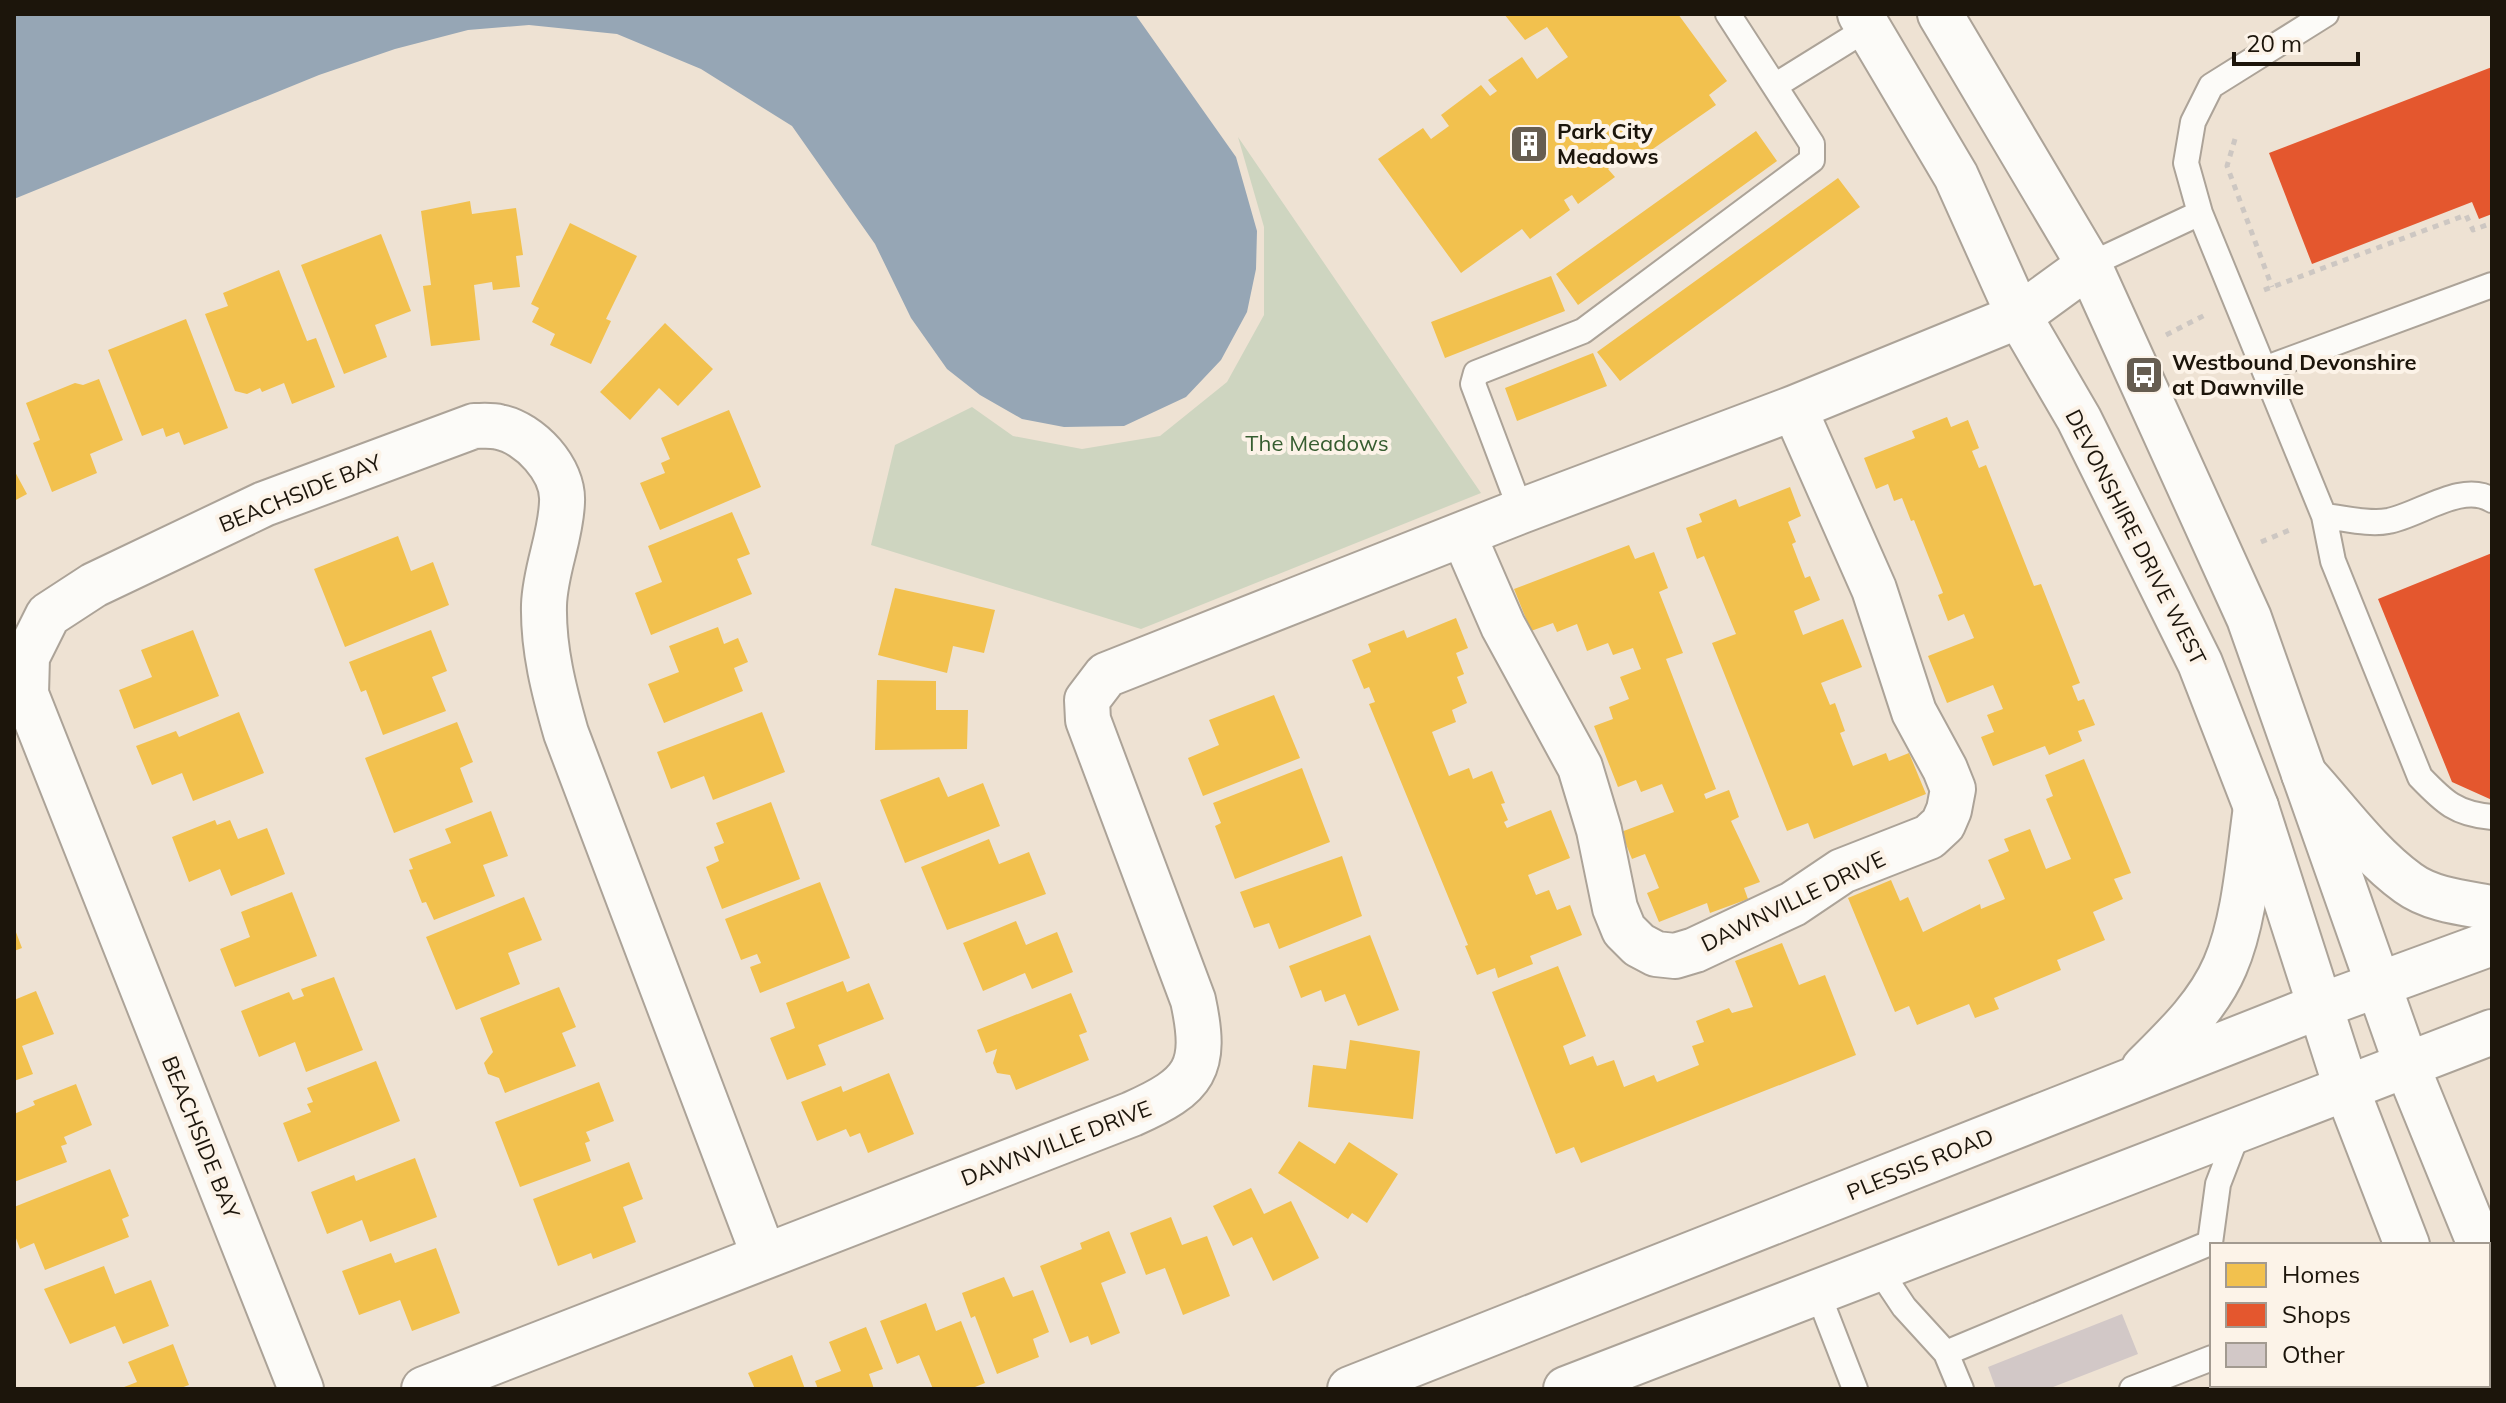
<svg xmlns="http://www.w3.org/2000/svg" width="2506" height="1403" font-family="Mulish,sans-serif">
<rect width="100%" height="100%" fill="#eee2d3"/>
<path fill="#ced5c0" d="M 1238,137 L 1481,493 L 1141,629 L 871,545 L 895,445 L 972,407 L 1013,436 L 1082,449 L 1160,436 L 1227,382 L 1264,315 L 1264,227 Z"/>
<path fill="#96a6b5" d="M 14,14 L 1135,14 L 1236,157 L 1257,231 L 1256,269 L 1247,312 L 1221,360 L 1186,397 L 1124,426 L 1064,427 L 1022,419 L 980,395 L 947,369 L 911,318 L 875,244 L 792,126 L 701,69 L 617,34 L 529,25 L 468,30 L 395,49 L 319,75 L 14,199 Z"/>
<path fill="#f2c14e" d="M 1504,14 L 1678,14 L 1727,81 L 1709,95 L 1716,105 L 1637,160 L 1630,150 L 1608,169 L 1615,177 L 1578,204 L 1572,195 L 1564,200 L 1570,210 L 1530,239 L 1522,229 L 1461,273 L 1378,159 L 1423,128 L 1431,139 L 1449,126 L 1441,115 L 1481,85 L 1490,96 L 1497,91 L 1488,80 L 1522,57 L 1537,79 L 1568,57 L 1547,27 L 1525,40 Z
M 1756,131 L 1777,161 L 1578,305 L 1556,274 Z
M 1838,178 L 1860,207 L 1620,381 L 1597,352 Z
M 470,201 L 472,214 L 516,208 L 523,255 L 516,256 L 520,287 L 493,290 L 492,282 L 474,285 L 480,340 L 431,346 L 423,286 L 431,285 L 421,211 Z
M 570,223 L 637,256 L 606,319 L 611,321 L 591,364 L 550,345 L 555,334 L 532,322 L 539,308 L 531,304 Z
M 381,234 L 411,311 L 375,325 L 387,357 L 344,374 L 301,265 Z
M 279,270 L 307,341 L 316,338 L 335,387 L 292,404 L 284,383 L 262,392 L 260,388 L 247,394 L 235,391 L 205,314 L 228,306 L 223,293 Z
M 1551,276 L 1565,311 L 1445,358 L 1431,322 Z
M 186,319 L 228,428 L 184,445 L 179,432 L 166,437 L 163,428 L 142,436 L 108,350 Z
M 665,323 L 713,369 L 678,406 L 659,388 L 630,420 L 600,392 Z
M 1593,353 L 1607,386 L 1517,421 L 1505,388 Z
M 99,379 L 123,440 L 90,454 L 97,473 L 52,492 L 33,443 L 40,440 L 26,403 L 75,383 L 83,385 Z
M 729,410 L 761,487 L 660,530 L 640,483 L 665,473 L 661,463 L 670,459 L 661,438 Z
M 1947,417 L 1951,427 L 1968,420 L 1979,448 L 1972,451 L 1979,468 L 1986,465 L 2034,586 L 2041,584 L 2080,683 L 2072,686 L 2078,701 L 2084,699 L 2095,725 L 2078,731 L 2082,741 L 2049,755 L 2045,746 L 1993,766 L 1981,737 L 1994,732 L 1987,715 L 2003,709 L 1993,685 L 1947,703 L 1928,656 L 1974,638 L 1964,614 L 1948,621 L 1938,595 L 1943,593 L 1914,520 L 1911,521 L 1902,498 L 1894,501 L 1888,484 L 1876,489 L 1864,458 L 1915,438 L 1912,431 Z
M 14,470 L 27,494 L 14,501 Z
M 1790,487 L 1801,516 L 1788,522 L 1796,542 L 1792,544 L 1805,578 L 1810,576 L 1820,600 L 1794,611 L 1803,635 L 1843,619 L 1862,667 L 1821,683 L 1830,705 L 1835,703 L 1845,731 L 1840,733 L 1853,766 L 1886,753 L 1889,761 L 1909,753 L 1926,794 L 1814,839 L 1808,823 L 1787,831 L 1712,643 L 1736,634 L 1704,556 L 1697,559 L 1686,528 L 1702,522 L 1699,514 L 1736,499 L 1739,507 Z
M 732,512 L 750,554 L 737,559 L 752,594 L 651,635 L 635,593 L 662,582 L 648,546 Z
M 398,536 L 411,571 L 433,562 L 449,605 L 345,647 L 314,569 Z
M 1629,545 L 1635,559 L 1654,552 L 1668,588 L 1659,592 L 1683,653 L 1666,659 L 1716,789 L 1704,794 L 1706,799 L 1729,790 L 1739,817 L 1731,821 L 1760,882 L 1744,888 L 1748,899 L 1710,913 L 1707,903 L 1659,922 L 1647,893 L 1659,888 L 1645,854 L 1632,859 L 1621,832 L 1674,812 L 1662,784 L 1641,792 L 1636,780 L 1618,787 L 1594,726 L 1613,719 L 1609,707 L 1629,699 L 1620,677 L 1641,669 L 1633,648 L 1613,655 L 1608,643 L 1587,651 L 1577,624 L 1557,632 L 1553,623 L 1531,631 L 1514,589 Z
M 895,588 L 995,610 L 984,653 L 953,646 L 947,673 L 878,655 Z
M 1456,618 L 1468,648 L 1456,653 L 1464,674 L 1457,677 L 1467,703 L 1452,710 L 1456,722 L 1432,732 L 1449,776 L 1469,768 L 1473,779 L 1492,771 L 1505,803 L 1501,804 L 1508,820 L 1504,822 L 1507,828 L 1551,810 L 1570,858 L 1528,875 L 1536,895 L 1549,890 L 1557,910 L 1570,905 L 1582,935 L 1530,956 L 1533,964 L 1498,978 L 1495,968 L 1477,975 L 1465,946 L 1468,945 L 1369,704 L 1375,702 L 1369,687 L 1364,689 L 1352,660 L 1371,652 L 1368,644 L 1404,630 L 1407,638 Z
M 718,627 L 724,644 L 738,638 L 748,662 L 734,668 L 743,691 L 664,723 L 648,684 L 679,672 L 669,646 Z
M 193,630 L 219,696 L 134,729 L 119,690 L 152,677 L 141,650 Z
M 431,630 L 447,671 L 432,677 L 446,711 L 383,735 L 366,690 L 361,692 L 349,662 Z
M 877,680 L 936,681 L 936,710 L 968,710 L 967,749 L 875,750 Z
M 1274,695 L 1300,758 L 1203,796 L 1188,758 L 1219,745 L 1209,720 Z
M 239,712 L 264,773 L 193,801 L 182,773 L 152,785 L 136,746 L 176,731 L 179,737 Z
M 762,712 L 785,772 L 713,800 L 704,776 L 671,789 L 657,752 Z
M 457,722 L 473,762 L 460,768 L 473,802 L 394,833 L 365,758 Z
M 2084,759 L 2131,873 L 2114,879 L 2123,899 L 2093,912 L 2105,940 L 2057,960 L 2061,970 L 1994,998 L 1999,1009 L 1975,1018 L 1969,1004 L 1917,1025 L 1909,1006 L 1895,1012 L 1848,898 L 1891,880 L 1900,901 L 1908,897 L 1923,932 L 1980,904 L 1981,909 L 2005,899 L 1988,860 L 2009,851 L 2004,839 L 2030,829 L 2046,869 L 2071,859 L 2046,799 L 2053,796 L 2045,775 Z
M 1302,768 L 1330,842 L 1235,879 L 1215,826 L 1221,823 L 1213,803 Z
M 939,777 L 948,797 L 983,783 L 1000,826 L 905,863 L 880,800 Z
M 771,802 L 800,879 L 722,909 L 706,867 L 719,861 L 714,847 L 724,843 L 716,823 Z
M 491,811 L 508,856 L 483,865 L 495,896 L 434,920 L 426,902 L 422,903 L 409,870 L 413,869 L 409,859 L 451,843 L 445,829 Z
M 215,820 L 217,825 L 230,820 L 238,839 L 267,828 L 285,874 L 231,896 L 220,869 L 189,882 L 172,837 Z
M 989,839 L 999,864 L 1029,852 L 1046,894 L 947,930 L 921,867 Z
M 1342,856 L 1362,916 L 1279,949 L 1269,923 L 1254,928 L 1240,892 Z
M 820,882 L 850,958 L 760,993 L 750,967 L 761,963 L 757,954 L 741,960 L 725,919 Z
M 292,892 L 317,956 L 235,987 L 220,949 L 250,937 L 241,912 Z
M 524,897 L 542,940 L 508,953 L 520,984 L 456,1010 L 426,937 Z
M 1016,921 L 1026,945 L 1057,932 L 1073,972 L 1032,989 L 1025,973 L 983,991 L 963,943 Z
M 14,927 L 22,948 L 14,951 Z
M 1370,935 L 1399,1010 L 1358,1026 L 1345,994 L 1325,1002 L 1321,990 L 1301,998 L 1289,966 Z
M 1782,943 L 1799,985 L 1825,975 L 1856,1055 L 1581,1163 L 1574,1147 L 1556,1154 L 1492,992 L 1558,966 L 1586,1036 L 1563,1046 L 1570,1065 L 1593,1056 L 1597,1066 L 1614,1060 L 1624,1087 L 1654,1075 L 1657,1082 L 1699,1065 L 1692,1046 L 1704,1042 L 1696,1021 L 1729,1008 L 1732,1013 L 1753,1007 L 1735,961 Z
M 334,977 L 363,1050 L 306,1072 L 295,1042 L 259,1057 L 241,1011 L 289,992 L 293,1000 L 304,996 L 301,989 Z
M 843,981 L 847,992 L 869,983 L 884,1019 L 818,1045 L 826,1065 L 787,1080 L 770,1038 L 795,1028 L 786,1003 Z
M 559,987 L 576,1027 L 562,1033 L 576,1066 L 505,1093 L 499,1078 L 488,1074 L 484,1063 L 493,1052 L 480,1018 Z
M 36,991 L 54,1034 L 22,1046 L 33,1074 L 14,1081 L 14,1000 Z
M 1071,993 L 1087,1032 L 1079,1035 L 1089,1060 L 1016,1090 L 1010,1075 L 997,1073 L 993,1063 L 997,1049 L 986,1053 L 977,1030 Z
M 1350,1040 L 1420,1051 L 1413,1119 L 1308,1107 L 1313,1065 L 1346,1069 Z
M 376,1061 L 400,1121 L 298,1162 L 283,1123 L 311,1112 L 307,1104 L 313,1102 L 307,1088 Z
M 889,1073 L 914,1134 L 868,1153 L 860,1133 L 850,1137 L 846,1129 L 817,1141 L 801,1102 L 841,1086 L 843,1092 Z
M 599,1082 L 614,1121 L 586,1132 L 590,1141 L 585,1143 L 591,1161 L 520,1187 L 495,1122 Z
M 76,1084 L 92,1125 L 64,1137 L 67,1144 L 61,1146 L 67,1162 L 14,1182 L 14,1114 L 35,1105 L 33,1101 Z
M 1299,1141 L 1335,1164 L 1349,1142 L 1398,1174 L 1367,1223 L 1352,1213 L 1348,1219 L 1278,1173 Z
M 415,1158 L 437,1217 L 370,1242 L 362,1220 L 327,1234 L 311,1192 L 354,1175 L 356,1181 Z
M 629,1162 L 643,1199 L 623,1207 L 636,1242 L 593,1259 L 591,1253 L 558,1266 L 533,1199 Z
M 110,1169 L 129,1216 L 122,1219 L 129,1237 L 45,1270 L 34,1243 L 20,1249 L 14,1233 L 14,1207 Z
M 1251,1188 L 1264,1214 L 1291,1201 L 1319,1258 L 1273,1281 L 1252,1237 L 1233,1246 L 1213,1206 Z
M 1171,1217 L 1182,1245 L 1207,1236 L 1230,1296 L 1183,1315 L 1165,1268 L 1146,1275 L 1130,1233 Z
M 1109,1231 L 1126,1273 L 1101,1283 L 1120,1333 L 1091,1345 L 1088,1336 L 1070,1343 L 1040,1266 L 1082,1249 L 1080,1243 Z
M 436,1248 L 460,1313 L 412,1331 L 400,1300 L 359,1315 L 342,1271 L 391,1253 L 395,1263 Z
M 104,1266 L 115,1294 L 151,1280 L 169,1326 L 123,1344 L 115,1326 L 70,1344 L 44,1289 Z
M 1004,1277 L 1013,1297 L 1033,1290 L 1049,1332 L 1033,1339 L 1039,1357 L 997,1374 L 975,1316 L 971,1318 L 962,1293 Z
M 926,1303 L 936,1331 L 961,1321 L 985,1383 L 970,1389 L 933,1389 L 919,1355 L 897,1364 L 880,1321 Z
M 866,1327 L 883,1369 L 869,1374 L 874,1389 L 818,1389 L 815,1381 L 841,1371 L 829,1342 Z
M 173,1344 L 189,1385 L 178,1389 L 119,1389 L 137,1382 L 128,1362 Z
M 792,1355 L 805,1389 L 755,1389 L 748,1373 Z"/>
<path fill="#e4572e" d="M 2492,67 L 2492,214 L 2479,219 L 2472,202 L 2312,264 L 2269,153 Z
M 2492,553 L 2492,800 L 2452,782 L 2378,599 Z"/>
<path fill="#d2c8c7" d="M 2122,1314 L 2138,1354 L 2048,1389 L 1996,1389 L 1988,1367 Z"/>
<g fill="none" stroke-linecap="round" stroke-linejoin="round">
<g stroke="#aca398" stroke-width="28">
<path id="service" d="M 2326,14 L 2211,86 L 2193,122 L 2186,163 L 2200,213 L 2324,516 C 2344,518 2369,525 2388,521 C 2418,516 2462,481 2492,500
M 1776,85 L 1868,28
M 2089,265 L 2200,213
M 2264,369 L 2492,285
M 1521,511 L 1473,384 L 1476,373 L 1583,331 L 1812,160 L 1812,144 L 1728,14
M 2324,516 L 2333,561 L 2420,777 C 2444,802 2456,814 2492,817
M 1878,1268 L 1904,1307 L 1946,1353 L 1961,1389
M 1817,1291 L 1855,1389
M 1946,1353 L 2210,1243 L 2218,1184 L 2238,1132
M 2271,1385 L 2272,1389
M 2132,1389 L 2212,1358"/>
</g>
<g stroke="#aca398" stroke-width="48">
<path id="minor" d="M 1463,534 L 1503,626 L 1580,767 L 1599,830 L 1615,908 L 1624,930 L 1639,945 L 1656,954 L 1675,956 L 1695,950 L 1793,904 L 1842,871 L 1929,837 L 1943,824 L 1949,810 L 1953,789 L 1945,769 L 1914,712 L 1874,589 L 1794,408
M 301,1389 L 26,694 L 27,657 L 48,615 L 94,585 L 264,504 L 474,426 C 482,426 491,425 499,427 C 530,433 564,470 562,502 C 561,537 545,570 544,605 C 543,649 554,691 566,733 L 764,1256
M 424,1389 L 1132,1114 C 1195,1086 1208,1069 1193,1000 L 1088,720 L 1087,700 L 1106,675 L 1521,511 L 1794,408 L 2019,316 L 2089,265"/>
</g>
<g stroke="#aca398" stroke-width="48">
<path id="tertiary" d="M 1860,14 L 1956,176 L 2019,316 L 2079,419 L 2200,663 L 2256,807 L 2347,1090 L 2407,1245
M 1940,14 L 2089,265 L 2249,618 L 2407,1066 L 2480,1245
M 2460,1385 L 2462,1389"/>
</g>
<g stroke="#aca398" stroke-width="48">
<path id="secondary" d="M 2304,774 C 2337,810 2368,854 2408,883 C 2431,900 2465,903 2492,908
M 2144,1068 C 2174,1038 2208,1006 2225,966 C 2245,920 2249,856 2256,807
M 1350,1389 L 2320,1006 L 2492,943
M 1566,1389 L 2492,1032"/>
</g>
<path stroke="#cdc7c2" stroke-width="5" stroke-dasharray="6 6" stroke-linecap="butt" d="M 2235,139 L 2227,166 L 2272,287
M 2264,290 L 2466,215 L 2473,230 L 2492,223
M 2166,335 L 2207,314
M 2261,542 L 2292,529"/>
<use href="#service" stroke="#fcfbf8" stroke-width="24"/>
<use href="#minor" stroke="#fcfbf8" stroke-width="44"/>
<use href="#tertiary" stroke="#fcfbf8" stroke-width="44"/>
<use href="#secondary" stroke="#fcfbf8" stroke-width="44"/>
</g>
<defs>
<g id="building-square" transform="scale(2)"><rect x="-9" y="-9" width="18" height="18" rx="4" fill="#665d51" stroke="#fcf3e8"/><path d="M-4-6H4V6H1V3H-1V6H-4ZM-2.5-4.3h1.7v1.8h-1.7ZM.8-4.3h1.7v1.8H.8ZM-2.5-1h1.7V.8h-1.7ZM.8-1h1.7V.8H.8Z" fill="#fff"/></g>
<g id="bus-square" transform="scale(2)"><rect x="-9" y="-9" width="18" height="18" rx="4" fill="#665d51" stroke="#fcf3e8"/><path d="M-5-6H5V4H4V6H2V4H-2V6H-4V4H-5ZM-3.5-4V0h7V-4ZM-3.5 1.2v1.5H-2V1.2ZM2 1.2v1.5H3.5V1.2Z" fill="#fff"/></g>
</defs>
<g fill-rule="evenodd">
<use href="#building-square" x="1529" y="144"/>
<use href="#bus-square" x="2144" y="375"/>
</g>
<g text-anchor="middle" dominant-baseline="central" stroke-width="8" stroke-linejoin="round" paint-order="stroke">
<g font-size="22" font-weight="bold" fill="#1c150b" stroke="#fcf3e8" text-anchor="start">
<text x="1557" y="131">Park City<tspan x="1557" dy="25">Meadows</tspan></text>
<text x="2172" y="362">Westbound Devonshire<tspan x="2172" dy="25">at Dawnville</tspan></text>
</g>
<g font-size="22" fill="#365d30" stroke="#fcf3e8">
<text x="1317" y="443">The Meadows</text>
</g>
<g font-size="22" fill="#1c150b" stroke="#fcf3e8">
<text transform="translate(300 493) rotate(-22)">BEACHSIDE BAY</text>
<text transform="translate(2136 537) rotate(63)">DEVONSHIRE DRIVE WEST</text>
<text transform="translate(1793 901) rotate(-26)">DAWNVILLE DRIVE</text>
<text transform="translate(201 1137) rotate(68)">BEACHSIDE BAY</text>
<text transform="translate(1056 1143) rotate(-21)">DAWNVILLE DRIVE</text>
<text transform="translate(1920 1164) rotate(-22)">PLESSIS ROAD</text>
</g>
</g>
<rect width="2506" height="1403" fill="none" stroke="#1c150b" stroke-width="32"/>
<rect x="2210" y="1243" width="280" height="144" fill="#fcf3e8" stroke="#a29a90" stroke-width="2"/>
<rect x="2226" y="1263" width="40" height="24" fill="#f2c14e" stroke="#a29a90" stroke-width="2"/>
<text x="2282" y="1283" font-size="24" fill="#1c150b">Homes</text>
<rect x="2226" y="1303" width="40" height="24" fill="#e4572e" stroke="#a29a90" stroke-width="2"/>
<text x="2282" y="1323" font-size="24" fill="#1c150b">Shops</text>
<rect x="2226" y="1343" width="40" height="24" fill="#d2c8c7" stroke="#a29a90" stroke-width="2"/>
<text x="2282" y="1363" font-size="24" fill="#1c150b">Other</text>
<path d="M2234 52v12h124v-12" fill="none" stroke="#1c150b" stroke-width="4"/>
<text x="2246" y="52" font-size="24" fill="#1c150b" stroke="#fcf3e8" stroke-width="6" paint-order="stroke">20 m</text>
</svg>
